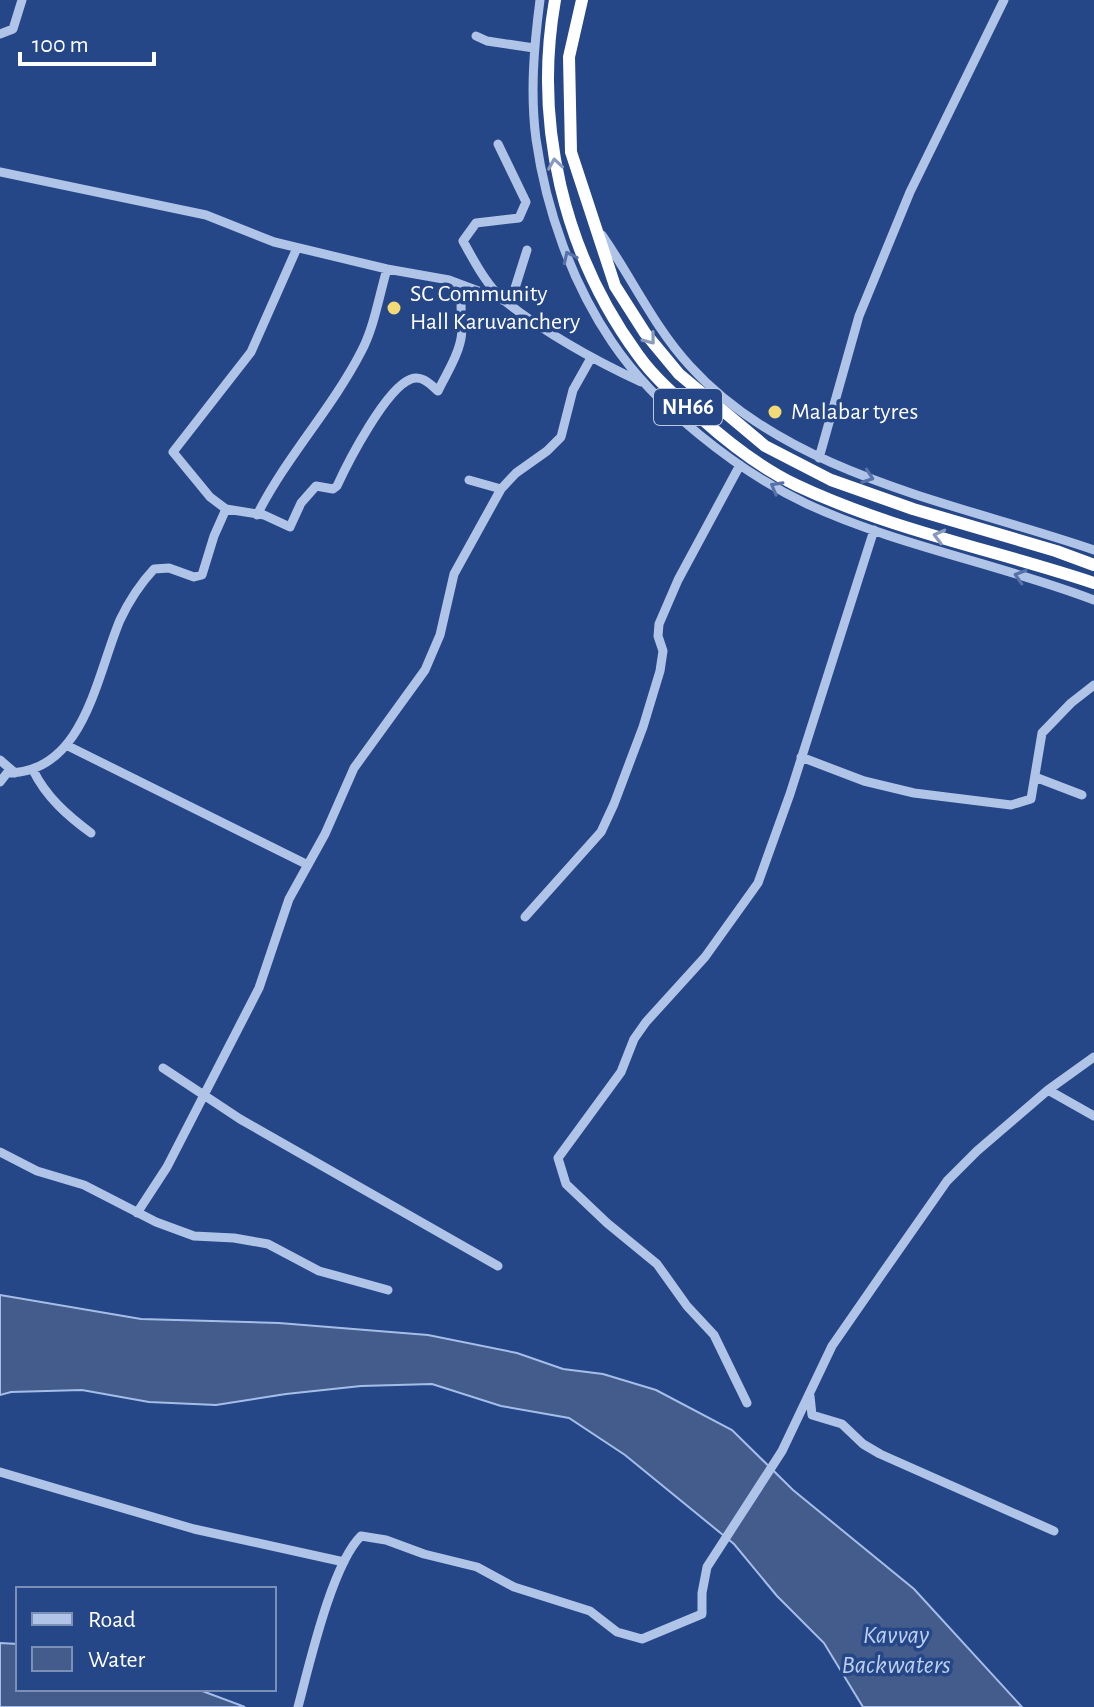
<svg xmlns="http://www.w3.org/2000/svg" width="1094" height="1707" font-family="'Alegreya Sans',sans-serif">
<rect width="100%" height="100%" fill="#254687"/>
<path fill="#445c8b" stroke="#a5bee9" stroke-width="2" d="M 0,1295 L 141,1319 L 279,1323 L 428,1335 L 517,1353 L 563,1369 L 603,1374 L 656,1390 L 732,1430 L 793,1490 L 914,1589 L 1022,1707 L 863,1707 L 824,1643 L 777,1596 L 734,1544 L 625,1455 L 569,1418 L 501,1406 L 432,1384 L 361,1386 L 286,1394 L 216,1405 L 149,1402 L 82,1390 L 11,1392 L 0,1395 Z
M 0,1643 L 18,1644 L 18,1689 L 197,1689 L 245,1707 L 0,1707 Z"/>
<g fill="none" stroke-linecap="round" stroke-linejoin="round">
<path stroke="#b0c4e8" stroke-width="9" d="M 540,0 C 534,46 530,93 536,139 C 546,210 572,283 612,342 C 655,406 737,471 807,504 C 898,546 1000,564 1094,600
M 0,34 L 13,29 L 22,0
M 476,36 L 487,41 L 534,48
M 498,144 L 526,202 L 519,218 L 476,223 L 463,241 C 474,261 488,288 506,302 C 547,334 594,360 641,382
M 0,172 L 206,215 L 274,242 L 387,269 L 449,280 L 505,301
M 602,235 C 632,278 654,327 690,366 C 790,476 958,503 1094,550
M 510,304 L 527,250
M 819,458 L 859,316 L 910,192 L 1004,0
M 469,480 L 501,489
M 226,509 L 210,497 L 173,452 L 251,352 L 297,248
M 257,515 C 286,457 331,410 361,352 C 374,328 379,296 387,269
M 66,745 L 308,865
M 801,757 L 864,781 L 914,793 L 1011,805 L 1031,799 L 1042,733 L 1071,703 L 1094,685
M 0,760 L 15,773
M 33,770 C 46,797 68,816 91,833
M 1035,777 L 1082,795
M 0,782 L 7,773 C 84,773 96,677 120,620 C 129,601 140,584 154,569 L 169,568 L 194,577 L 202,575 L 214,536 L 226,509 L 264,515 L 290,527 L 301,503 L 316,486 L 333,489 L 337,486 C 348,462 386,388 411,379 C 422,375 430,384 438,391 C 445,376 456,360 460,343 C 466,322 456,307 465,286
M 525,917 L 601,832 L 614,804 L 643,727 L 660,671 L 663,651 L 658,636 L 659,624 L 678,580 L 740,465
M 163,1068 L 240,1119 L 498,1266
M 1048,1090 L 1094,1116
M 0,1152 L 37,1171 L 84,1185 L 156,1222 L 194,1236 L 234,1238 L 268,1244 L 319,1271 L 388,1290
M 137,1213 L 167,1167 L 259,988 L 289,899 L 325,834 L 354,768 L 425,670 L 440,635 L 454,574 L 501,489 L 516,473 L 547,451 L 561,437 L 573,390 L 591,358
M 810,1396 L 812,1415 L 842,1424 L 863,1444 L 880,1454 L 1054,1531
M 747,1403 L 714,1335 L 687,1306 L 657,1264 L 607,1223 L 566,1184 L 558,1158 L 621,1072 L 634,1039 L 646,1022 L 705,957 L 758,883 L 790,794 L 874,530
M 0,1472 L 194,1529 L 344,1562
M 298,1707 C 309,1666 332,1564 361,1536 L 386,1540 L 424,1554 L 477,1567 L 514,1587 L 590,1611 L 617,1632 L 642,1639 L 702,1614 L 702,1593 L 707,1567 L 782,1451 L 832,1346 L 884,1271 L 947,1181 L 977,1151 L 1048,1090 L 1094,1057"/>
<path stroke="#fff" stroke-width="12" d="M 555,0 C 533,124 564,254 638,355 C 655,379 680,400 702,419 C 731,445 761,468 796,485 C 891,530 995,550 1094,583
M 582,0 L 569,57 L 571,152 L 615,286 L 645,333 L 679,374 L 765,446 L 831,480 L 913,509 L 1056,551 L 1094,565"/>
</g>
<defs><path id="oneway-chevron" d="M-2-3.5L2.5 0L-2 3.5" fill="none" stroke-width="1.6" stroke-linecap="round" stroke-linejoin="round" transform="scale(2)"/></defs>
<g stroke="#8799bd">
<use href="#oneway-chevron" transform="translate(555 164) rotate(-99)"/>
<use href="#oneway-chevron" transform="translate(650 339) rotate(52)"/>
<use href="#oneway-chevron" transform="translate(939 536) rotate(-165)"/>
</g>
<g stroke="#5672a9">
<use href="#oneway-chevron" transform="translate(569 257) rotate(-115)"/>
<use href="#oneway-chevron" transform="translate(868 477) rotate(19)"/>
<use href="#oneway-chevron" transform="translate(776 487) rotate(-151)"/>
<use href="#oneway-chevron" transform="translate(1020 576) rotate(-163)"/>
</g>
<g fill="#f2da75" stroke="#254687" stroke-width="3">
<circle cx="394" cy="308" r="8"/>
<circle cx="775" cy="412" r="8"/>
</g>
<g text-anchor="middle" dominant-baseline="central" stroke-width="7" stroke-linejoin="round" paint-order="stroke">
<rect fill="#254687" stroke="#bec8db" stroke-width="2" x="654" y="389" width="68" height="36" rx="6"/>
<g font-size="22" font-weight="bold" fill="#fff">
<text x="688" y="407">NH66</text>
</g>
<g font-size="24" fill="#fff" stroke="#254687" text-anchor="start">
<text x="410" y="294">SC Community<tspan x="410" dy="28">Hall Karuvanchery</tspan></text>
<text x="791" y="412">Malabar tyres</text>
</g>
<g font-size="26" font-style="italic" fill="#bccff0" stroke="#254687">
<text x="896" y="1635">Kavvay<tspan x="896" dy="30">Backwaters</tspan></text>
</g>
</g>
<rect x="16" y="1587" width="260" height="104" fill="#254687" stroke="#7c90b7" stroke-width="2"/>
<rect x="32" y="1613" width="40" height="12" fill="#b0c4e8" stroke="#7c90b7" stroke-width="2"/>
<text x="88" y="1627" font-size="24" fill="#ffffff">Road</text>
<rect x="32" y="1647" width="40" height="24" fill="#445c8b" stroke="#7c90b7" stroke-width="2"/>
<text x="88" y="1667" font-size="24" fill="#ffffff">Water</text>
<path d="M20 52v12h134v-12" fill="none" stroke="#ffffff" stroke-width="4"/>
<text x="32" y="52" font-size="24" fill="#ffffff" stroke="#254687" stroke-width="6" paint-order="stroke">100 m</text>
</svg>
